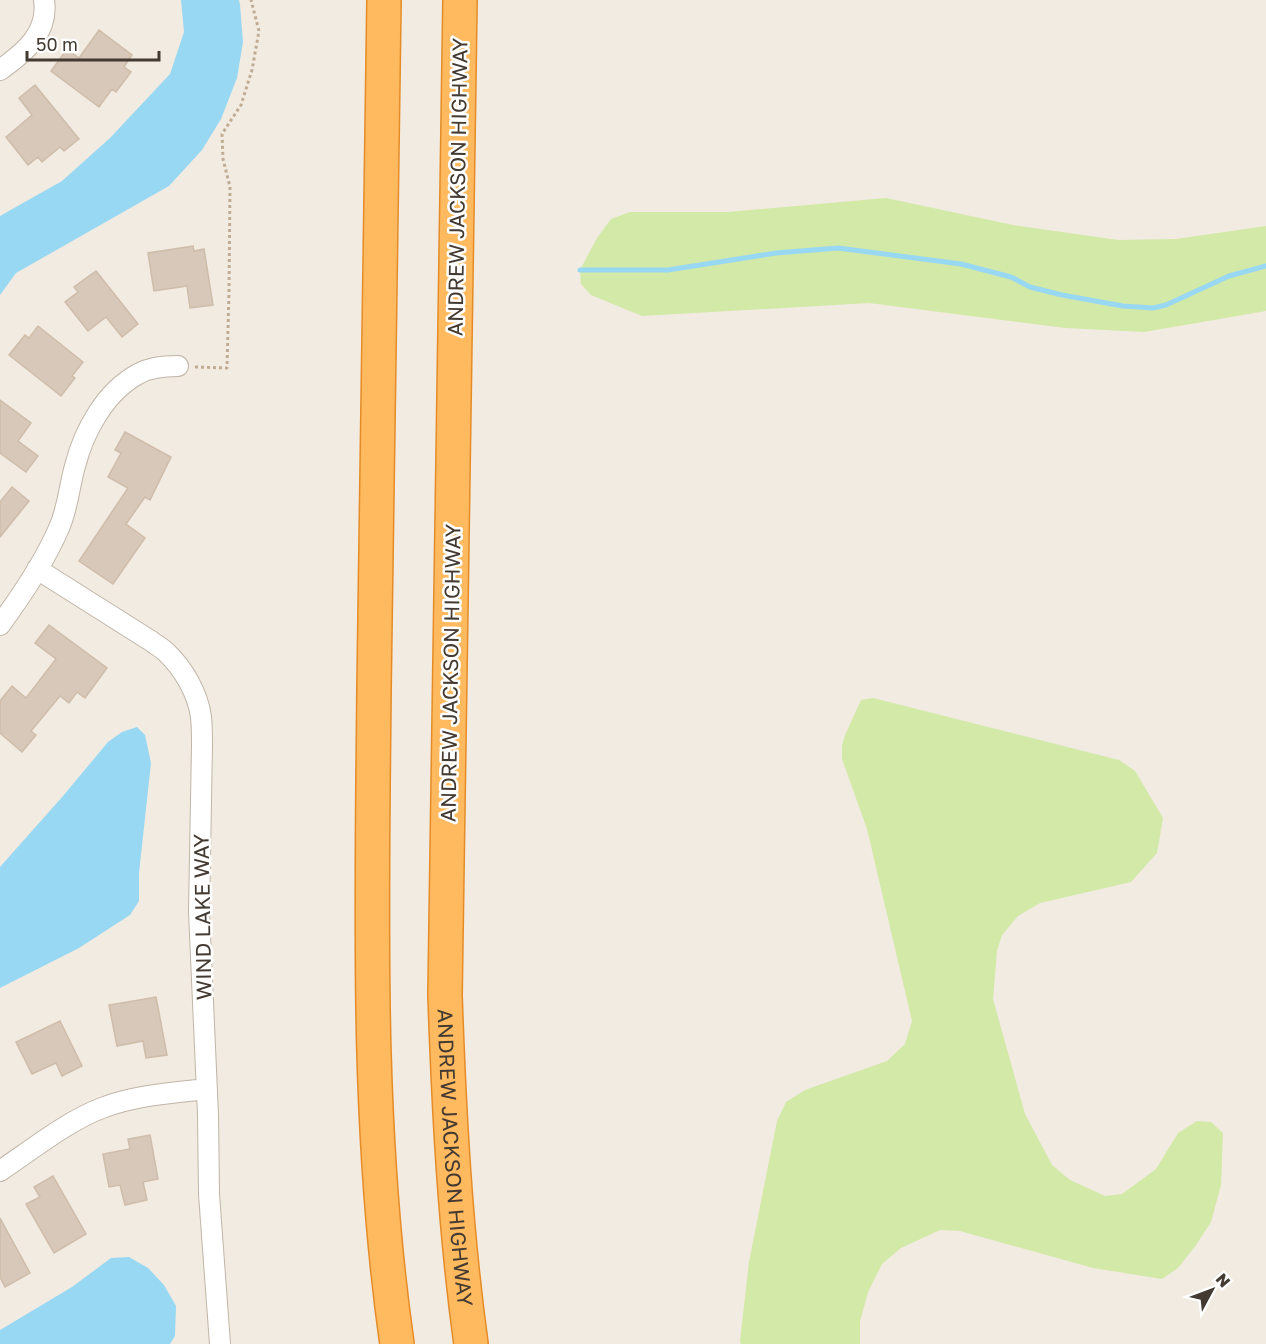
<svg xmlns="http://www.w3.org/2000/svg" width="1266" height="1344" font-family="'Golos Text',sans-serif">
<rect width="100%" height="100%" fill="#f2ebe1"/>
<path fill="#d2e9a7" d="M 886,198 L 1013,225 L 1118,240 L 1176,239 L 1266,226 L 1266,311 L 1144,332 L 1066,328 L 869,303 L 642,316 L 591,295 L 581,284 L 580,270 L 597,238 L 611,219 L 630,212 L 728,212 Z
M 873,698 L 1119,760 L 1135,771 L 1163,818 L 1157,853 L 1131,882 L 1040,903 L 1018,916 L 1002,935 L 997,951 L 993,999 L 1025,1114 L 1052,1165 L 1070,1180 L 1105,1196 L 1122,1194 L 1156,1169 L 1178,1133 L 1197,1121 L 1211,1122 L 1223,1133 L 1221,1185 L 1211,1222 L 1196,1245 L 1178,1268 L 1162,1279 L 1093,1268 L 960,1231 L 940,1230 L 901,1248 L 882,1264 L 868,1292 L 860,1322 L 860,1344 L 741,1344 L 740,1341 L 749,1262 L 777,1121 L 786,1102 L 805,1090 L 887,1061 L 905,1044 L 912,1021 L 867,829 L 842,759 L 842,746 L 845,735 L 861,700 Z"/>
<path fill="#99d8f3" d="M 181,0 L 239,0 L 240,5 L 243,42 L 237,78 L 221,119 L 202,150 L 169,186 L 16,273 L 0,295 L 0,216 L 62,181 L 110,138 L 170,74 L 184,32 Z
M 137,727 L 145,735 L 151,763 L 139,873 L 139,901 L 130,915 L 79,948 L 0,988 L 0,867 L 63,796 L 108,742 L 122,732 Z
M 129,1257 L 148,1268 L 164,1285 L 176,1306 L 175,1336 L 170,1344 L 0,1344 L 0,1330 L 72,1287 L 111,1258 Z"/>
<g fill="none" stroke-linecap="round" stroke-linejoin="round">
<path stroke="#99d8f3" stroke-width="5" d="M 580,270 L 668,270 L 776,253 L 838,248 L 961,264 L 1011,277 L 1030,287 L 1062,295 L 1123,306 L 1153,308 L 1166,305 L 1229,276 L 1266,266"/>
</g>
<path fill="#d7c8b9" stroke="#cfbca9" stroke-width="1.5" d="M 99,30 L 132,55 L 124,67 L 131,72 L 116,92 L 112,89 L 99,107 L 51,71 L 67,49 L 79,58 Z
M 35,85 L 79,139 L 64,151 L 60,147 L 42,162 L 38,157 L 28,165 L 6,137 L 32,115 L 19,98 Z
M 193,246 L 194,251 L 204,249 L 213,305 L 190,308 L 187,286 L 154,291 L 148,253 Z
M 96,271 L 138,324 L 122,337 L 106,317 L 88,331 L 65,302 L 78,292 L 74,287 Z
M 38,326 L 83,362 L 72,376 L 75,378 L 61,396 L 9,355 L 25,335 L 29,338 Z
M 0,400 L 31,423 L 18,441 L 38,456 L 26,472 L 0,453 Z
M 125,432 L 171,457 L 150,500 L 145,497 L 126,524 L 145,538 L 113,584 L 79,561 L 128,488 L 108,477 L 121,453 L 115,450 Z
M 12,487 L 29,501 L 0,537 L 0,502 Z
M 49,625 L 107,668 L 85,698 L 77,692 L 69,703 L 60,696 L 31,731 L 36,735 L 22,752 L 0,733 L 0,701 L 12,686 L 26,698 L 56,659 L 35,643 Z
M 156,997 L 167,1055 L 146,1058 L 143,1041 L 117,1046 L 109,1005 Z
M 60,1021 L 82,1066 L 62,1076 L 56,1063 L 32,1074 L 16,1042 Z
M 150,1135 L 158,1179 L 143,1182 L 147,1200 L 125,1205 L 120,1185 L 109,1187 L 103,1154 L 130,1149 L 128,1139 Z
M 53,1176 L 86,1234 L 54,1253 L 26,1204 L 40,1197 L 34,1187 Z
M 0,1218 L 30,1273 L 5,1287 L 0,1277 Z"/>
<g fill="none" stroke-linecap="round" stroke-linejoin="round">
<g stroke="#c0b5a7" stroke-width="22">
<path id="street" d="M 0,70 C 24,53 49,33 44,0
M 37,569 L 151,641 C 156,645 162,648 166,652 C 184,669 198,694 201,717 C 202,726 202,736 202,745 L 199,912 L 208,1115 L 209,1194 L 220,1344
M 0,625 C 22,595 44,563 59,528 C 68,508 69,487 75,466 C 84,431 105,392 138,374 C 150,367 164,366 178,366
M 0,1171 C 30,1151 69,1120 102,1108 C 136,1095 172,1093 207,1089"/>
</g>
<g stroke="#e58c28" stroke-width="36">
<g id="highway">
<path d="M 384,0 C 379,230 377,460 374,689 C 372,908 366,1127 397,1344"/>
<path id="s1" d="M 460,0 L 445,995 C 449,1112 455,1228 471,1344"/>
</g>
</g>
<path stroke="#c0ac94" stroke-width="3" stroke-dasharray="3 3" stroke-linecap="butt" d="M 195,367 L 227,368 L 229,291 L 230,187 L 223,159 L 222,134 L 241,105 L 252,70 L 259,31 L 251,0"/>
<use href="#street" stroke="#fff" stroke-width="20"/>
<use href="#highway" stroke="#ffb95f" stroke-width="33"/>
</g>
<g text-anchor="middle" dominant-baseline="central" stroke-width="5" stroke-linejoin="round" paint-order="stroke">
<g font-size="21" fill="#433a32" stroke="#fff">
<text transform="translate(457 187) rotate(-89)">ANDREW JACKSON HIGHWAY</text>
<text transform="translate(450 673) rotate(-89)">ANDREW JACKSON HIGHWAY</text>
<text transform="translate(202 917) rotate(-91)">WIND LAKE WAY</text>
<text stroke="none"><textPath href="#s1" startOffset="1158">ANDREW JACKSON HIGHWAY</textPath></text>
</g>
</g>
<g transform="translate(1212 1290) rotate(49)" stroke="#ffffff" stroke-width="4.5" paint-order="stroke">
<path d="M0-4.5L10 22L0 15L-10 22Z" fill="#433a32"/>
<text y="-9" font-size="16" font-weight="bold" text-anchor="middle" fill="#433a32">N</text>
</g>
<path d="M27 51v9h132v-9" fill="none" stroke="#433a32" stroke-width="3"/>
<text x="36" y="51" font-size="18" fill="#433a32" stroke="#ffffff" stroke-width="4.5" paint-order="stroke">50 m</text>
</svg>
